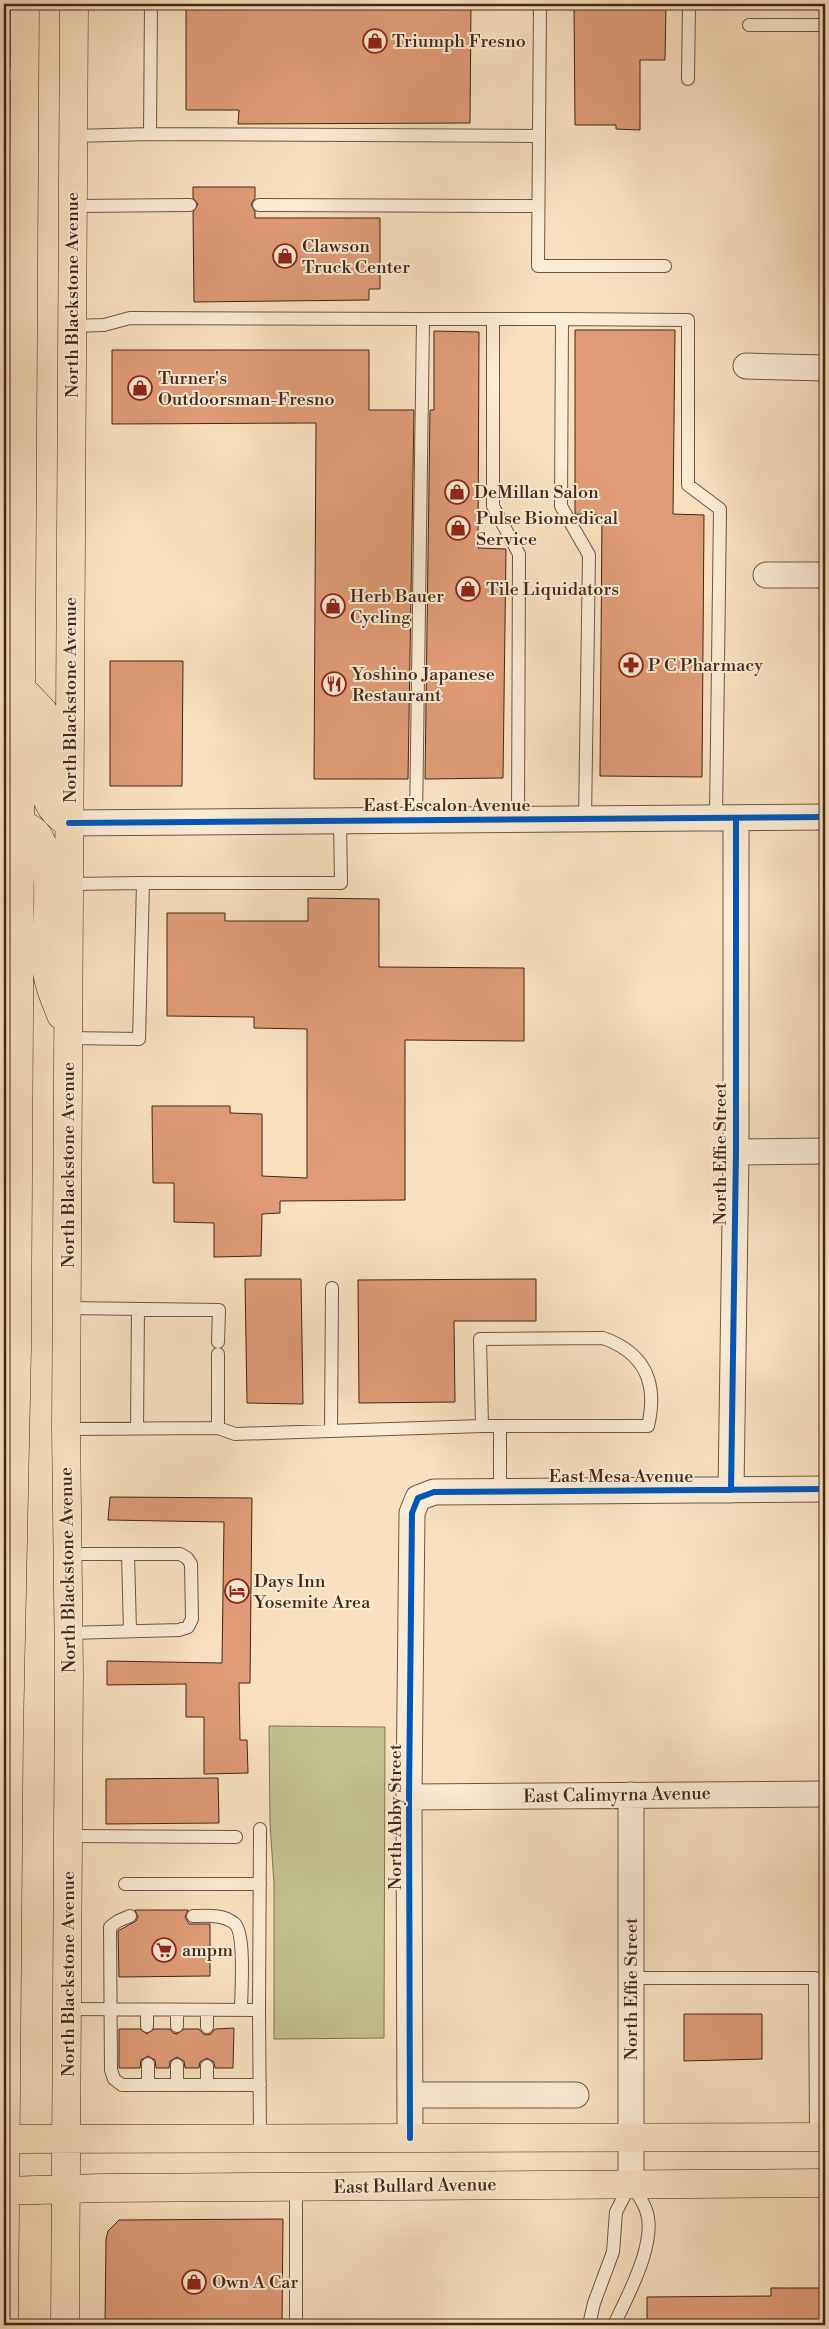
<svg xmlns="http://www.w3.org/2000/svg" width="829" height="2329" font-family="'Libre Bodoni',serif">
<rect width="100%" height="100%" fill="#f9e1c0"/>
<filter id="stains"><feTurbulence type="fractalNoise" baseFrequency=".004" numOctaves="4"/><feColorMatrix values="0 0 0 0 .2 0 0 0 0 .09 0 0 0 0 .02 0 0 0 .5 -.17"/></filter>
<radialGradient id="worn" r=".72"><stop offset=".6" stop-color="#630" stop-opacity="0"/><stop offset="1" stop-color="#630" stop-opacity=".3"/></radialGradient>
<path fill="#c3c18f" stroke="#827454" d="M 269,1726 L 385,1727 L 384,2038 L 274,2039 L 274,1884 L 270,1823 Z"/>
<path fill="#e09c77" stroke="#422618" d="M 186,4 L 471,4 L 470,123 L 238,124 L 239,110 L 186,110 Z
M 574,4 L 666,4 L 665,60 L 640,60 L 640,130 L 616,129 L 616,125 L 575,125 Z
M 193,187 L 255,187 L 255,198 L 251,204 L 255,212 L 255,218 L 380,218 L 380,289 L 369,289 L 369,300 L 194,302 L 193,212 L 198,204 L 193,198 Z
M 575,330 L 675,330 L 673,514 L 704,515 L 702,777 L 600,776 L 602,515 L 575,514 Z
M 434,331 L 479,332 L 478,548 L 506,549 L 503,778 L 425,779 L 430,410 L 434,410 Z
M 112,350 L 369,350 L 369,410 L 414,410 L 408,779 L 314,779 L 316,423 L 112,424 Z
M 110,661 L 183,661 L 182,786 L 110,786 Z
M 308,898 L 379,899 L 379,967 L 524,968 L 524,1041 L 405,1040 L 405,1200 L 280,1201 L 280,1213 L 262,1214 L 261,1256 L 214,1257 L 214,1223 L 174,1222 L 174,1183 L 153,1183 L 152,1106 L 230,1106 L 230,1113 L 262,1114 L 262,1176 L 307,1178 L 307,1029 L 254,1028 L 254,1017 L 167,1016 L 167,913 L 225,913 L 225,921 L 308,921 Z
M 245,1279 L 301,1279 L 303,1404 L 247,1403 Z
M 536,1279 L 536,1321 L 454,1321 L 455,1402 L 359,1403 L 358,1280 Z
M 110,1497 L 252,1498 L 250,1683 L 239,1683 L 240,1740 L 247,1740 L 248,1773 L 204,1774 L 204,1717 L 186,1717 L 186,1684 L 107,1685 L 107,1661 L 222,1663 L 224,1522 L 108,1520 Z
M 218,1778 L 219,1823 L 106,1824 L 106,1779 Z
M 135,1910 L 188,1910 L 185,1917 L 189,1924 L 210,1924 L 210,1976 L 119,1977 L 118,1931 L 136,1921 L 138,1917 Z
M 684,2014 L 762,2014 L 762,2059 L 684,2061 Z
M 234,2028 L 233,2068 L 215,2068 L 214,2062 L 207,2058 L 200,2062 L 199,2068 L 185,2068 L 184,2061 L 177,2057 L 170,2061 L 169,2068 L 156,2068 L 155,2060 L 148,2056 L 141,2060 L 140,2068 L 119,2068 L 119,2029 L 140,2029 L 147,2034 L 154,2029 L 170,2029 L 173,2033 L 177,2034 L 184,2029 L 199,2029 L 203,2034 L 207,2035 L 211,2034 L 215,2029 Z
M 283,2219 L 282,2325 L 105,2325 L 106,2239 L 108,2231 L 119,2220 Z
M 771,2288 L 825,2288 L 825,2325 L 647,2325 L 647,2297 L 771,2296 Z"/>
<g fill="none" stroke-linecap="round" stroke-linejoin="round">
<g stroke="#705542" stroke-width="14">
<path id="service" d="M 540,4 L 538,266 L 665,266
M 749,25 L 825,25
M 4,75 L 25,75
M 688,79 L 689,4
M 150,134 L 151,4
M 73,136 L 150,134 L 539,136
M 259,205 L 538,206
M 73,206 L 190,205
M 423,319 L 493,319
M 562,319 L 688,320 L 688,485 L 720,509 L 716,818
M 72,326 L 104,325 L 130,318 L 423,319 L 416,820
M 4,689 L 22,689
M 518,820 L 519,554 L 493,506 L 493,319 L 562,319 L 561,506 L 589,555 L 585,819
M 69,884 L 143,883
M 68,1038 L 139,1039 L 143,883 L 341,883 L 340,821
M 67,1308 L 219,1310 L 218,1342
M 218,1428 L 235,1434 L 482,1426 L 648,1426 C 658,1383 645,1353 603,1338 L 480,1339 L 482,1426
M 66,1429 L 218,1428 L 218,1354
M 137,1429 L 138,1309
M 331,1431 L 332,1288
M 500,1492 L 500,1426
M 68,1554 L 180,1554 L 187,1558 L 191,1564 L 192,1619 L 188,1627 L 179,1630 L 69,1633
M 128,1554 L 130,1631
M 69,1836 L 236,1837
M 125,1884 L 260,1884
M 130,1916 L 118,1921 L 110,1927 L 111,2070 L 114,2079 L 122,2085 L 260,2085
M 193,1916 C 207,1916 222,1914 234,1923 C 246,1932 241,1993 241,2010
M 631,1978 L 815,1978 L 816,2138
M 68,2009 L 259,2010 L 260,2138
M 147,2010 L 147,2026
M 177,2010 L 177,2026
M 207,2010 L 207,2027
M 259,2010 L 260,1829
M 148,2064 L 148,2085
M 177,2065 L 177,2085
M 207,2066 L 207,2085
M 296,2187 L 296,2325
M 589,2325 L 594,2303 L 613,2252 L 616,2212 L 631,2183
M 614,2325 C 627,2297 658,2241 646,2210 C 643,2201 636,2192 631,2183"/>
</g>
<g stroke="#705542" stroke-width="27">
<path id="minor" d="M 746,366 L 825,368
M 766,575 L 825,575
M 69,823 L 825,817
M 736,1152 L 825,1151
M 731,1490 L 736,1152 L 736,818
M 631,1795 L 631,2183
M 409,1797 L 825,1794
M 410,2095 L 576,2095
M 410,2138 L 409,1797 L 412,1513 L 418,1498 L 434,1492 L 825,1489"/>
</g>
<g stroke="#422618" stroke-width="29">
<path id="primary" d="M 22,689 L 43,711 L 44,788 C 47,805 55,815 69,823
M 21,825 C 30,827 37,832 41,841 C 54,868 45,938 47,971 C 48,985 56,1002 61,1015
M 4,2139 L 825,2137
M 4,2191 L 101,2188 L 825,2183
M 4,2325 L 9,1733 L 17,1349 L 25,4
M 65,2325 L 69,1671 L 66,1429 L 74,4"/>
</g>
<use href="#service" stroke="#fbecd6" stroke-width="12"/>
<use href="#minor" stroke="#fbecd6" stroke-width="25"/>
<use href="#primary" stroke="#f9e1c0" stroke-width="28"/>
<g stroke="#fbecd6" stroke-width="9">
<path id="cycleway" d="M 69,823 L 825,817
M 731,1490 L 736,1152 L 736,818
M 410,2138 L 409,1797 L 412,1513 L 418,1498 L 434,1492 L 825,1489"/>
</g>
<use href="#cycleway" stroke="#0057b8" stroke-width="6"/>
</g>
<defs>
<g id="shop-ring" transform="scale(1.25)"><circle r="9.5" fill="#fbecd6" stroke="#8f2418" stroke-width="1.5"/><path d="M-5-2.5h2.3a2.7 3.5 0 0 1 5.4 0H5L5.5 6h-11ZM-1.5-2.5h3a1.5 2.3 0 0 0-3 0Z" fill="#8f2418"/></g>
<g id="pharmacy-ring" transform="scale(1.25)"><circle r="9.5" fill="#fbecd6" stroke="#8f2418" stroke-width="1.5"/><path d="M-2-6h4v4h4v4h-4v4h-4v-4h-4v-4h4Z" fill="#8f2418"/></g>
<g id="restaurant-ring" transform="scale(1.25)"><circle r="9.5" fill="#fbecd6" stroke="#8f2418" stroke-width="1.5"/><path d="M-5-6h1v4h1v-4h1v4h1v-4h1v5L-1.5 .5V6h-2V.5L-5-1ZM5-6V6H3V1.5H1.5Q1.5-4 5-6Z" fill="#8f2418"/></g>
<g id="hotel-ring" transform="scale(1.25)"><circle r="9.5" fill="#fbecd6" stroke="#8f2418" stroke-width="1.5"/><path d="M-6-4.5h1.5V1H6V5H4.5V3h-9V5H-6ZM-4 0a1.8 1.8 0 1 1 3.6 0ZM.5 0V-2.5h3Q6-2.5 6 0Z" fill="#8f2418"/></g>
<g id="supermarket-ring" transform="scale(1.25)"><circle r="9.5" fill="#fbecd6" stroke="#8f2418" stroke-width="1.5"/><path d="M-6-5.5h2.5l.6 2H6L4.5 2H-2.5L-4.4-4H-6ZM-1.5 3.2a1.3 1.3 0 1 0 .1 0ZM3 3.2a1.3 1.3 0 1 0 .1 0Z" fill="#8f2418"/></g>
</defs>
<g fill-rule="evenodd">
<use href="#shop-ring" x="375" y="41"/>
<use href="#shop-ring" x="285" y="256"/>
<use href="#shop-ring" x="140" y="388"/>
<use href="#shop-ring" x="457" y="492"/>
<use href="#shop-ring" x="458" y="528"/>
<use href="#shop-ring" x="468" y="589"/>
<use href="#shop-ring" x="333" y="606"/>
<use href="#pharmacy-ring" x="631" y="665"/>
<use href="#restaurant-ring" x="334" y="684"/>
<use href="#hotel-ring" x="237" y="1591"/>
<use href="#supermarket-ring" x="164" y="1950"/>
<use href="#shop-ring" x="194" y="2282"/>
</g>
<g text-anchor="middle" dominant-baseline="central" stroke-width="4" stroke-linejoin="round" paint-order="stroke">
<g font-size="18" fill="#422618" stroke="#fbecd6" text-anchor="start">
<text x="392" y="41">Triumph Fresno</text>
<text x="302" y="246">Clawson<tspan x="302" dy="21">Truck Center</tspan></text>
<text x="158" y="378">Turner's<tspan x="158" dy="21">Outdoorsman-Fresno</tspan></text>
<text x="474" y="492">DeMillan Salon</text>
<text x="476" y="518">Pulse Biomedical<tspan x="476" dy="21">Service</tspan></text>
<text x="486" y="589">Tile Liquidators</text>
<text x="350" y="596">Herb Bauer<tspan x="350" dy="21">Cycling</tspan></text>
<text x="648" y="665">P C Pharmacy</text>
<text x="352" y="674">Yoshino Japanese<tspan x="352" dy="21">Restaurant</tspan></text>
<text x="254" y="1581">Days Inn<tspan x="254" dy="21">Yosemite Area</tspan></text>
<text x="182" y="1950">ampm</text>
<text x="212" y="2282">Own A Car</text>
</g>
<g font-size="18" fill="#422618" stroke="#fbecd6">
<text transform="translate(72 295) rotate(-90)">North Blackstone Avenue</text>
<text transform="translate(70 700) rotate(-90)">North Blackstone Avenue</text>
<text x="447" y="805">East Escalon Avenue</text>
<text transform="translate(720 1154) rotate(-90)">North Effie Street</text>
<text transform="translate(68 1165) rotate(-90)">North Blackstone Avenue</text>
<text x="621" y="1476">East Mesa Avenue</text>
<text transform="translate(68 1570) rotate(-91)">North Blackstone Avenue</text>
<text transform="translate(617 1795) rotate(-1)">East Calimyrna Avenue</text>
<text transform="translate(395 1817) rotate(-90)">North Abby Street</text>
<text transform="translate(68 1974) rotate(-90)">North Blackstone Avenue</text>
<text transform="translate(631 1989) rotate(-90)">North Effie Street</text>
<text transform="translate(415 2186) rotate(-1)">East Bullard Avenue</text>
</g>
</g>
<rect width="829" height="2329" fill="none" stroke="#f9e1c0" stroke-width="20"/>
<rect x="5" y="5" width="819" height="2319" fill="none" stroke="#422618" stroke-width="2.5"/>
<rect x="10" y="10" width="809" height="2309" fill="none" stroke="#422618"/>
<rect width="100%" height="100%" filter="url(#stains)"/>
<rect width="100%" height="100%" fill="url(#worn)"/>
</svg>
